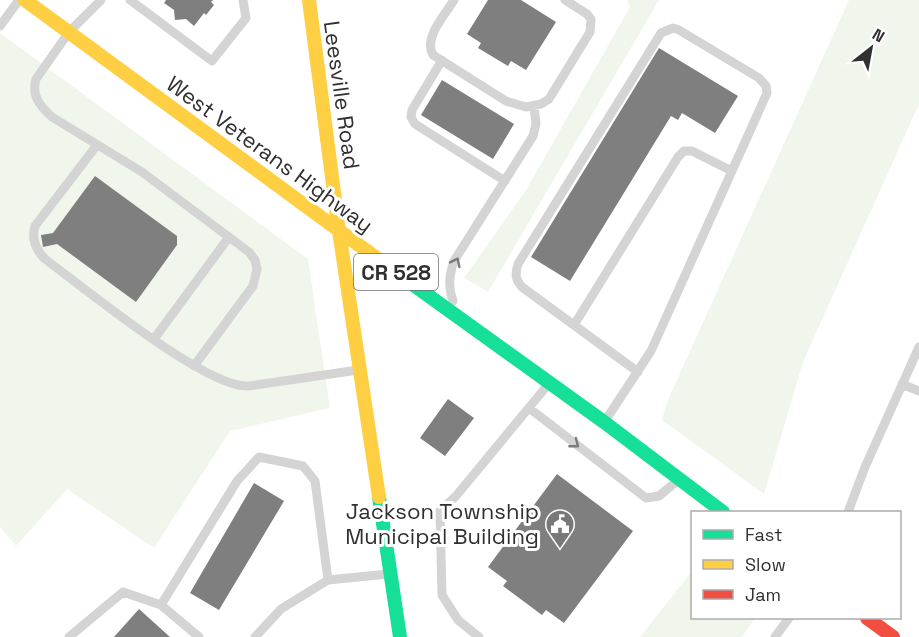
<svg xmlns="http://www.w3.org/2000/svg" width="919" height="637" font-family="'Space Grotesk',sans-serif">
<rect width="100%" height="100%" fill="#fff"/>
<path fill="#f1f6ed" d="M 627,0 L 659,0 L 488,292 L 464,278 L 526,190 L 630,7 Z
M 849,0 L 919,0 L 919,104 L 803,362 L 764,494 L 662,420 L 667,402 Z
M 0,33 L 308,259 L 330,408 L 230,431 L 154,548 L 67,489 L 16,546 L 0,527 Z
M 692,571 L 692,618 L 755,618 L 742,637 L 640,637 Z"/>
<path fill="#7f7f7f" d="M 166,0 L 213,0 L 211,2 L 214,5 L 206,15 L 204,13 L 194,26 L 186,19 L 175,20 L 174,10 L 164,3 Z
M 488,0 L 521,0 L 556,22 L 526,70 L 511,61 L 508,66 L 478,48 L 481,43 L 467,34 Z
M 659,48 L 738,96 L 715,133 L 682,113 L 678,120 L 671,116 L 570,281 L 531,257 Z
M 442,80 L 514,124 L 493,159 L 421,115 Z
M 95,176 L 177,236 L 177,245 L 136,302 L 57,244 L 43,247 L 41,235 L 53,233 Z
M 448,399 L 474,418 L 445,456 L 420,438 Z
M 557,474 L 633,531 L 564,623 L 546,610 L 542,615 L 503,586 L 507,581 L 488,567 Z
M 254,483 L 284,501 L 219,610 L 190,593 Z
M 139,609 L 170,637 L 114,637 Z"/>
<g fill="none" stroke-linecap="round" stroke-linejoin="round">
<path stroke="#d4d4d4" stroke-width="9" d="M 101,0 L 69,32 L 36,79 C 31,96 40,106 52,117 L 142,172 L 249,252 L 255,260 L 257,269 L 253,286 L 194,366
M 130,0 L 212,61 L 246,18 L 243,0
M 454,0 C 445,15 423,38 433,55 L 506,101 L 526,107 L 541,104 L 549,99 L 590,32 L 591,19 L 587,14 L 565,0
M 0,26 L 19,0
M 442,60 L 412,110 L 411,117 L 415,124 L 505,181
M 97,145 L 35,226 C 31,239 36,250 45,259 C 83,287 208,390 249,386 L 358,370
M 453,301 C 448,286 449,276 454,261 L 533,136 L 536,124 L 534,106
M 574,325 L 678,157 L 684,151 L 692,151 L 732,171
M 154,339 L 229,237
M 902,384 L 919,391
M 529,408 L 646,498 L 659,496 L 677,481
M 607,418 L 651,351 L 767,93 L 766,86 L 759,78 L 679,30 L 673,28 L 661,33 L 518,264 C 515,274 515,279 522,287 L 638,372
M 848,512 L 865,467 L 919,347
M 161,605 L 199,637
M 69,637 L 123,592 L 161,605 L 237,481 L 259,457 L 303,466 L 315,481 L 328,580 L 388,574
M 255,637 L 281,609 L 328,580
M 479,637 L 458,620 L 442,595 L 440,511 L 456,496 L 546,387
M 775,637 L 789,618"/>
<path stroke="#16e098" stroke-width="14" d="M 397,273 L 604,422 L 723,512
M 379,497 L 400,637"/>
<path stroke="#ffcf43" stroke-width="14" d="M 25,0 L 397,273
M 309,0 L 339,231 L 379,497"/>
<path stroke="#f24e42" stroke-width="14" d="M 867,618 L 893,637"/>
</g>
<defs><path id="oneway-chevron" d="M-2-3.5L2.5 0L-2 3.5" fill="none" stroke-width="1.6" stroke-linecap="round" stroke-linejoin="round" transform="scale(1.5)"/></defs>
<g stroke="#7a7a7a">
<use href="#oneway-chevron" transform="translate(456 262) rotate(-64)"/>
<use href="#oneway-chevron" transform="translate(575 444) rotate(38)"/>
</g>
<defs>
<g id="civic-pin" transform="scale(1.5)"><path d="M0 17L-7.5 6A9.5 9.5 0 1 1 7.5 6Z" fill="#787878" stroke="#fff"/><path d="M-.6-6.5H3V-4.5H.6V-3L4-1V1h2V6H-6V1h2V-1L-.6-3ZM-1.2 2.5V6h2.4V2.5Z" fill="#fff"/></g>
</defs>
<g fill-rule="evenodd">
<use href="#civic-pin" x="560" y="524"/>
</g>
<g text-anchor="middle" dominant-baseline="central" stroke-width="6" stroke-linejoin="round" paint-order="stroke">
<rect fill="#fff" stroke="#6e6e6e" stroke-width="1.5" x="354" y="254" width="84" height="36" rx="4.5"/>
<g font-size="21" font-weight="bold" fill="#303030">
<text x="396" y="272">CR 528</text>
</g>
<g font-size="22" fill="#303030" stroke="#fff">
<text transform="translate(342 95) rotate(82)">Leesville Road</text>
<text transform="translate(270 154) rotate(36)">West Veterans Highway</text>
</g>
<g font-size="22" fill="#303030" stroke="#fff" text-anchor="end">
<text x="539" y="511">Jackson Township<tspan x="539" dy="25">Municipal Building</tspan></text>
</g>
</g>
<rect x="691" y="511" width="210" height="108" fill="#ffffff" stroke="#acacac" stroke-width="1.5"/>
<rect x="703" y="530" width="30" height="9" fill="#16e098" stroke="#acacac" stroke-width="1.5"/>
<text x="745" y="541" font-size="18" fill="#303030">Fast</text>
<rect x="703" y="560" width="30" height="9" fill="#ffcf43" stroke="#acacac" stroke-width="1.5"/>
<text x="745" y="571" font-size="18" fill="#303030">Slow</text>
<rect x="703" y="590" width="30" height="9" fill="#f24e42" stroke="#acacac" stroke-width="1.5"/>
<text x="745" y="601" font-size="18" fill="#303030">Jam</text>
<g transform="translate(871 48) rotate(31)" stroke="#ffffff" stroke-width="4.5" paint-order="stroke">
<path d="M0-4.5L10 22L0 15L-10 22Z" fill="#303030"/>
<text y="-9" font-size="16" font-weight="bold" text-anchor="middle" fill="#303030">N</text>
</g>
</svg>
